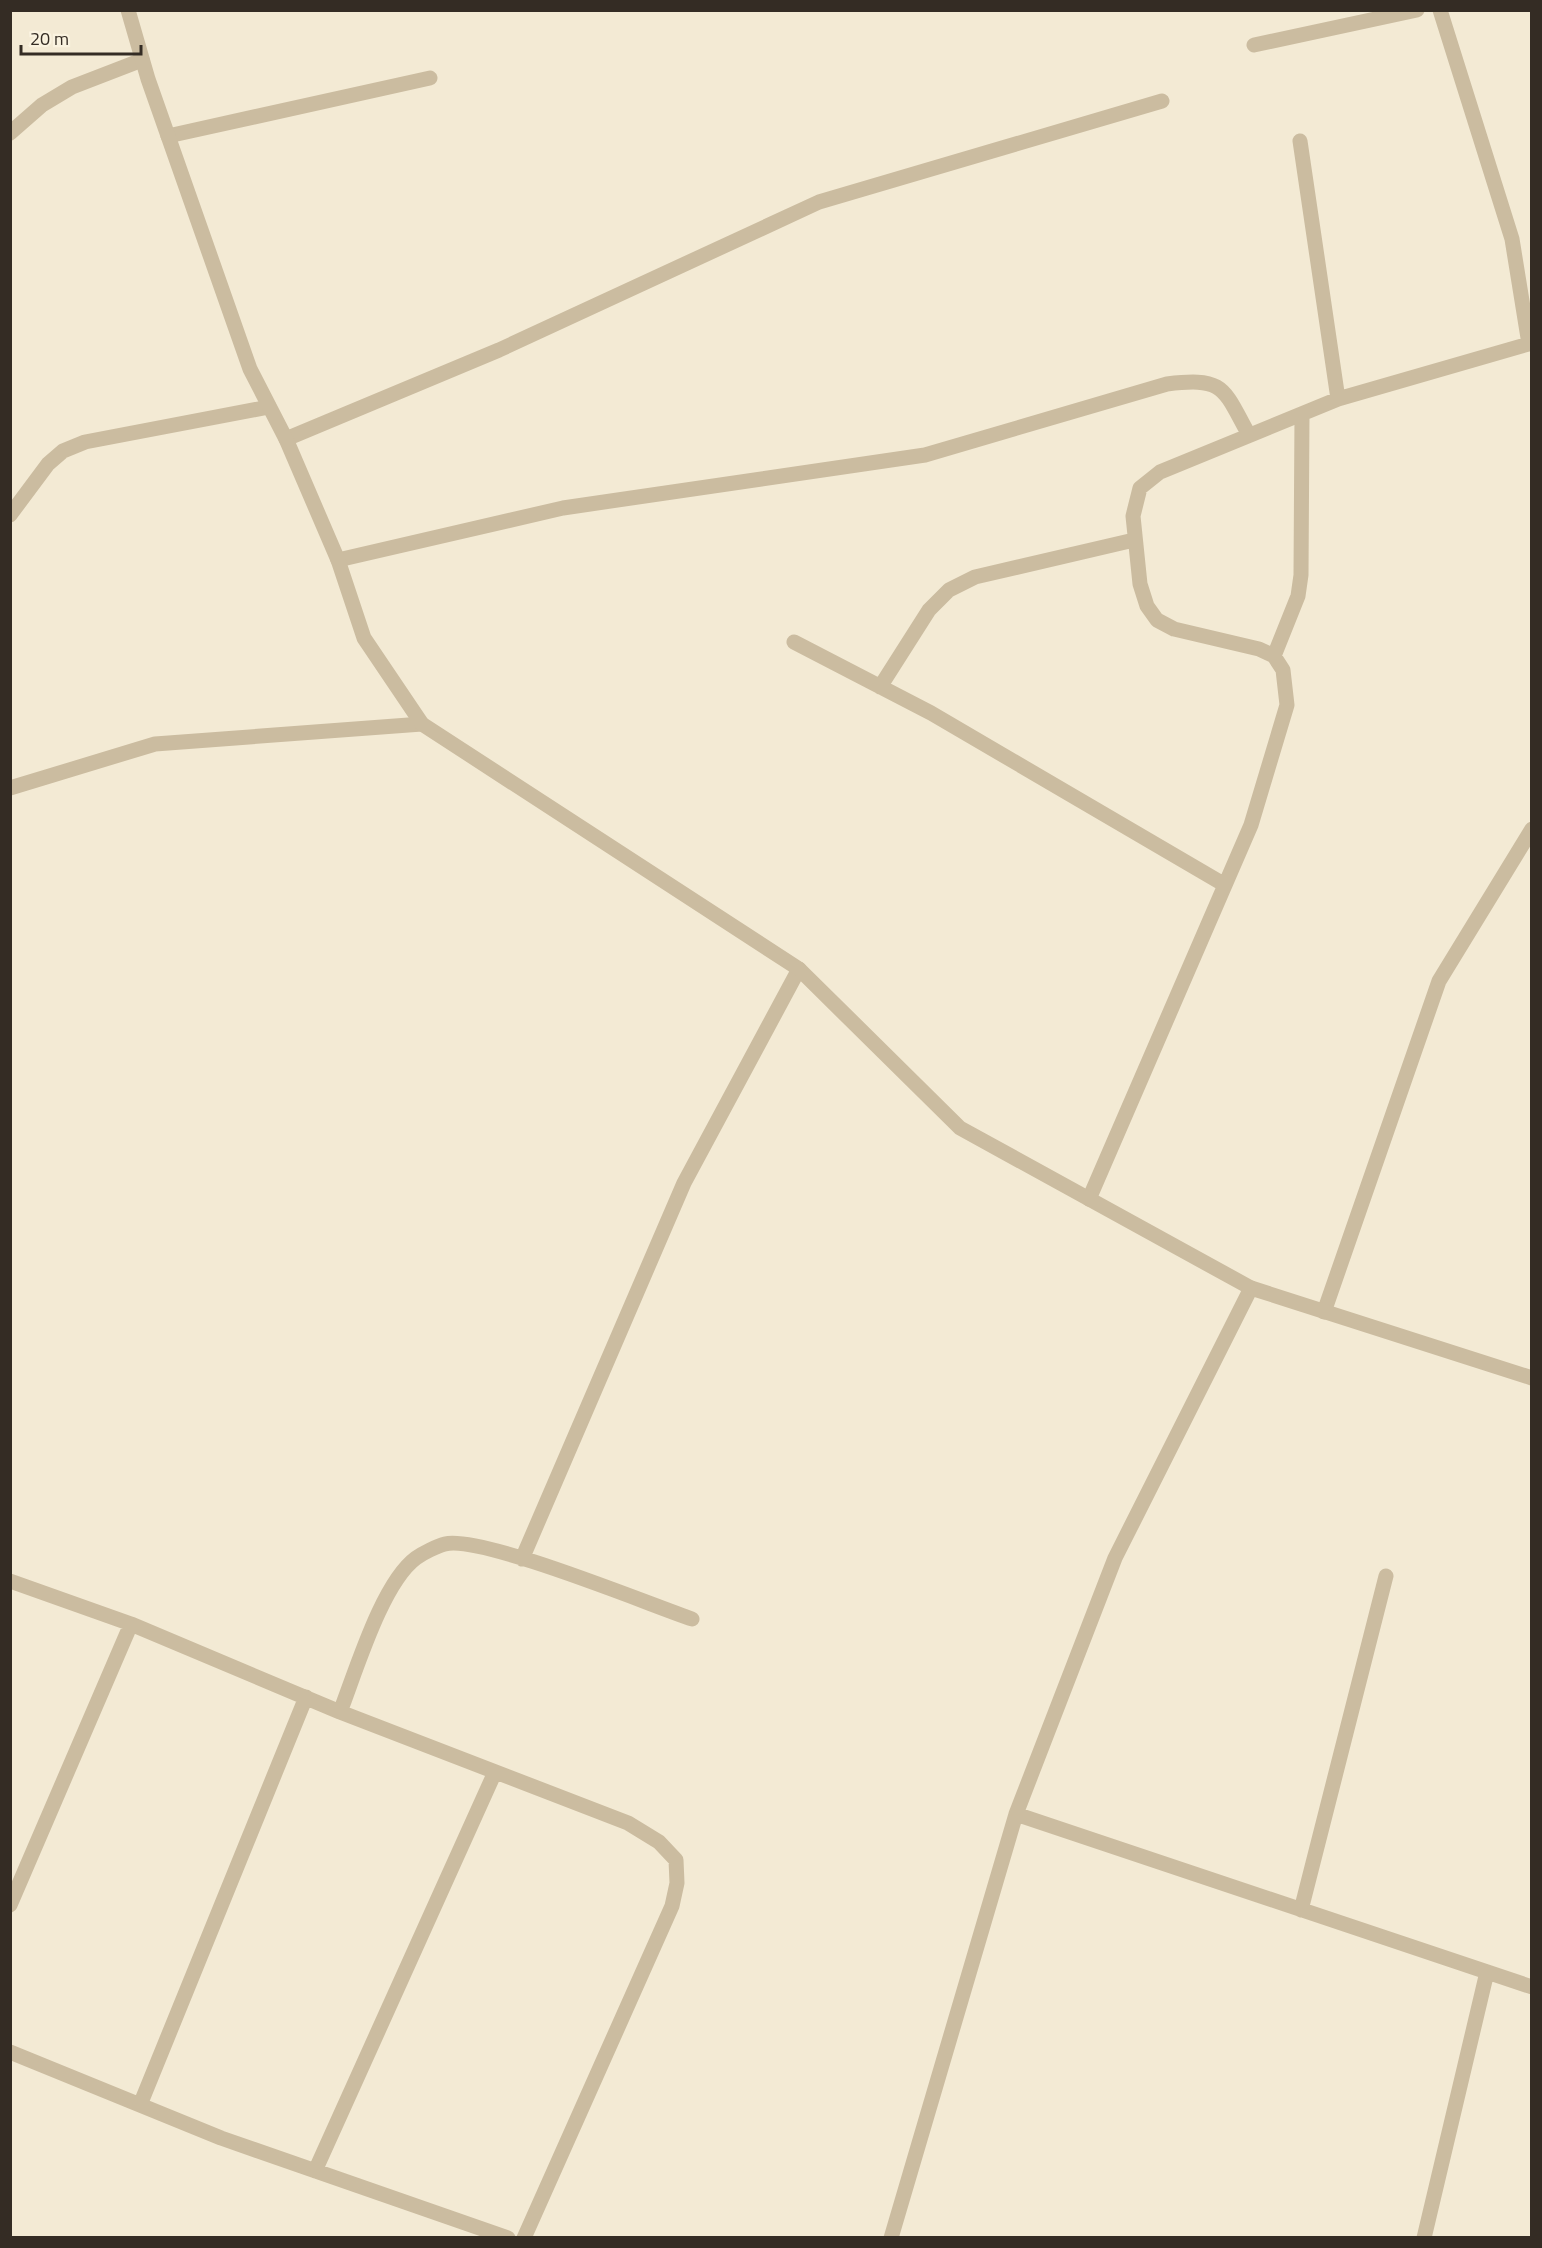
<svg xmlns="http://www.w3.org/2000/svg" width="1542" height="2248" font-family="'Titillium Web',sans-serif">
<rect width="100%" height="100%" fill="#f3ead4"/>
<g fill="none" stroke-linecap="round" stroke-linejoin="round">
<path stroke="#cbbca0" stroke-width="15" d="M 1440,10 L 1512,239 L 1529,344
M 1254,45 L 1417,10
M 10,133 L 42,105 L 72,87 L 142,60
M 168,136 L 430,78
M 1300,141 L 1338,399
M 286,439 L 499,350 L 819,202 L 1162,101
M 10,515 L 48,464 L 63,451 L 85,442 L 269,407
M 338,560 L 563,508 L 925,455 L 1167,384 C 1225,377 1223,388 1249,435
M 794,642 L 931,713 L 1225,885
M 1274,656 L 1298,596 L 1301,575 L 1302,414
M 880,687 L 929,610 L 949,590 L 975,577 L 1134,540
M 10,788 L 155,744 L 422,724
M 1089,1199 L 1251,825 L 1287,705 L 1283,670 L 1274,656 L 1259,649 L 1174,629 L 1157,620 L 1147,606 L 1140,584 L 1133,516 L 1140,488 L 1160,472 L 1338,399 L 1532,343
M 1324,1312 L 1439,981 L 1532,829
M 522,1559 L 684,1183 L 799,969
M 10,1581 L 131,1624 L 340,1712 L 628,1823 L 659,1842 L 676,1860 L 677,1883 L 672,1906 L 524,2238
M 340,1712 C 356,1671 382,1583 416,1558 C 423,1553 437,1546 445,1544 C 481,1535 648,1604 692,1619
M 1016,1814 L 1532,1987
M 10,1905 L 131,1624
M 1301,1910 L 1386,1576
M 10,2052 L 221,2138 L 508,2238
M 140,2105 L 306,1697
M 315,2171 L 495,1772
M 891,2238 L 1016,1814 L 1115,1558 L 1251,1288
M 1424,2238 L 1487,1972"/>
<path stroke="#cbbca0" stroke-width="15" d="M 128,10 L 148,79 L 250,369 L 286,439 L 338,560 L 364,638 L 422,724 L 799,969 L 960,1128 L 1251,1288 L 1532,1378"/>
</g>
<rect width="1542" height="2248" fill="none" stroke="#342c24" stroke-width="24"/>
<path d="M21 45v9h120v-9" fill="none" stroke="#342c24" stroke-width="3"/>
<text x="30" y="45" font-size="18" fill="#342c24" stroke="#faf3e0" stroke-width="4.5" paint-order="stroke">20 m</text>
</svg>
